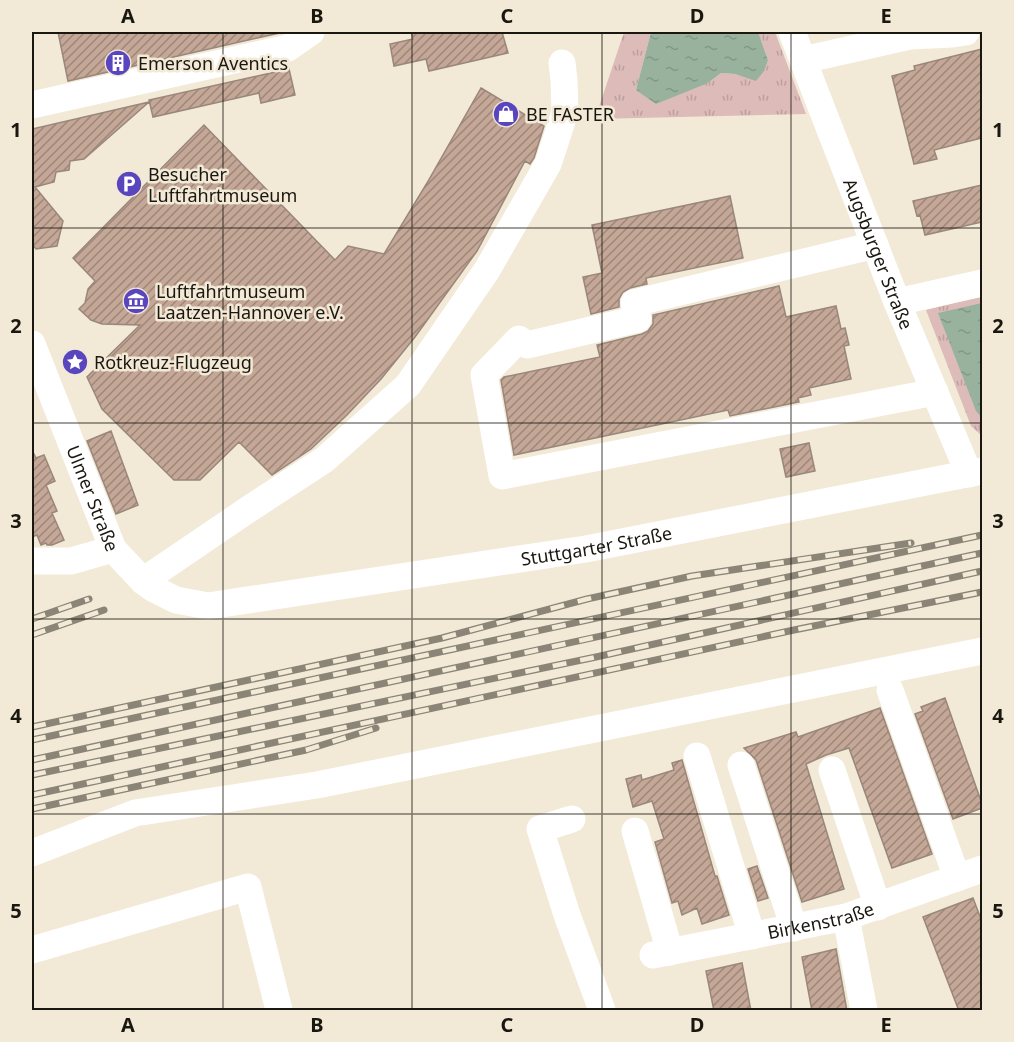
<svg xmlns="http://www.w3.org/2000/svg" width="1014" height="1042" font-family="'Noto Sans',sans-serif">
<defs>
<pattern id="grass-tufts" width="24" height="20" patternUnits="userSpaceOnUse" patternTransform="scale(1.5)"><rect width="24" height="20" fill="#dcbbb9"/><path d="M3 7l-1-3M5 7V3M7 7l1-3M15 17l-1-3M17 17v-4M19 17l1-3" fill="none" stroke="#bca09e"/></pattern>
<pattern id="water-ripples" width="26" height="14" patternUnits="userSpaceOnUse" patternTransform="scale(1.5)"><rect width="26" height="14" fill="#98b29d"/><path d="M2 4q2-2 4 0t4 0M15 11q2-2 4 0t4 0" fill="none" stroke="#829886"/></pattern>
<pattern id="building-hatch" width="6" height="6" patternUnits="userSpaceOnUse" patternTransform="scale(1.5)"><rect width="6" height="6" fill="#c4a796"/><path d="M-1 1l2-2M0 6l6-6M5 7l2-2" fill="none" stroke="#9e8779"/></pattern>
</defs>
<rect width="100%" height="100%" fill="#f2e9d6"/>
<path fill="url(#grass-tufts)" d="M 624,32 L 651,32 L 636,90 L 708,83 L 721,73 L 735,74 L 756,80 L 768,60 L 758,32 L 775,32 L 806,114 L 595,119 Z
M 982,296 L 982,436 L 971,426 L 926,310 Z"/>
<path fill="url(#water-ripples)" d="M 651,32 L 758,32 L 768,60 L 764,71 L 756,81 L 735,74 L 721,73 L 708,83 L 656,104 L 636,90 Z
M 982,303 L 982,418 L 976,411 L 938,313 Z"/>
<path fill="url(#building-hatch)" stroke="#99877c" stroke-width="1.5" d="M 58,32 L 284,32 L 68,81 Z
M 411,32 L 502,32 L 508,53 L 429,71 L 426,59 L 394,66 L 390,44 L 413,39 Z
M 982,49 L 982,138 L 934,150 L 937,159 L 914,164 L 892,76 L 915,70 L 914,66 Z
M 289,69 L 295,95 L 261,103 L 259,93 L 153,117 L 149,100 Z
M 481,88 L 544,126 L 534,158 L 530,164 L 525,161 L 477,251 L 415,337 L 381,379 L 347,415 L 311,449 L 272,475 L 239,442 L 200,480 L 174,480 L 102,409 L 87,377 L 140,325 L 102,324 L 91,320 L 79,309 L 85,303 L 88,289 L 95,281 L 73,258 L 204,125 L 335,260 L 348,246 L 384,254 L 427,183 Z
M 149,102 L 84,159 L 70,161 L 69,170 L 56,172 L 54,182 L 35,187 L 63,221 L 57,246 L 36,249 L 32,244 L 32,129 Z
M 982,185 L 982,222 L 925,235 L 920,215 L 917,216 L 913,201 Z
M 730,196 L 743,258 L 646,278 L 647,284 L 630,288 L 623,292 L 619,299 L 619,307 L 591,314 L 583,277 L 602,273 L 592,225 Z
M 779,286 L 786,317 L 836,306 L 841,329 L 845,328 L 849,345 L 844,346 L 851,379 L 809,388 L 811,395 L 798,398 L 799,402 L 730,416 L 728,410 L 514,455 L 501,380 L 504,377 L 600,357 L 597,345 L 642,334 L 648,331 L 653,324 L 653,315 Z
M 111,431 L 138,505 L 116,514 L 87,441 Z
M 809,443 L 815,471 L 786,477 L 780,449 Z
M 32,450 L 36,458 L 44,455 L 55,481 L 46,485 L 57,511 L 52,513 L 64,540 L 52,545 L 47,545 L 46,543 L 41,545 L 37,535 L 32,537 Z
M 945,698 L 982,804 L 982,808 L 953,819 L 915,714 L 923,711 L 921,707 Z
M 880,708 L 932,854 L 892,868 L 849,748 L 826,755 L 806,764 L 844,889 L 802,902 L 756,760 L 744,748 L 796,732 L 798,737 Z
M 682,760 L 715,876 L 717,876 L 729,915 L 702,924 L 697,908 L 682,915 L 678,901 L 672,903 L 655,842 L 664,839 L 652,801 L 633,807 L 626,779 L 641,775 L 642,780 L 674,770 L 672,763 Z
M 757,866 L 768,898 L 758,901 L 748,869 Z
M 973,898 L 982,922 L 982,1011 L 959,1011 L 923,917 Z
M 836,949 L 847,1011 L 812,1011 L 802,957 Z
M 742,963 L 751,1011 L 714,1011 L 706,971 Z"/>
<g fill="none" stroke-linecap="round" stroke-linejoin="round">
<g stroke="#fff" stroke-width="27">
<path id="s1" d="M 792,32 L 897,302 L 969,474"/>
<path d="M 803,60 L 910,36 L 953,34 L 966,32"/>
<path d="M 32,105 L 288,48 L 311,32"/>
<path d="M 875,245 L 634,303 L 638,319 L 527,345 L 519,339 L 484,375 L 502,476 L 935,392"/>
<path d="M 897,302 L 982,283"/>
<path id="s2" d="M 32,344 L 113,549 L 143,581 L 154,589 L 176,600 L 208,606 L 586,549 L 982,471"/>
<path d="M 32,561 L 71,561 L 113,549"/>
<path d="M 143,581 L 249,509 L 324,460 L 408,385 L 487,270 L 548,164 L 565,112 L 564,80 L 562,63"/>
<path d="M 890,690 L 957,878"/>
<path d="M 697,756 L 752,936"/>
<path d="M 741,765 L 794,928"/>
<path d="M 832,770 L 878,907"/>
<path d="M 572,819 L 540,829 L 567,915 L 602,1010"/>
<path d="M 635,831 L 670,952"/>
<path d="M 32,853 L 135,813 L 317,785 L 982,651"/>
<path d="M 846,917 L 864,1010"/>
<path d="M 32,950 L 248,887 L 279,1010"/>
<path id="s3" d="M 653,955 L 846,917 L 982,869"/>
</g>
<g stroke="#8b8577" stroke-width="7">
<path id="rail" d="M 32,619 L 89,599
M 32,635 L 104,610
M 32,727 L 442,638 L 587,599 L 692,576 L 911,543
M 32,740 L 982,535
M 32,760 L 982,553
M 32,775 L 596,657 L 982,571
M 32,795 L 794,630 L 982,592
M 32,809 L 306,750 L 376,728"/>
</g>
<use href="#rail" stroke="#f2e9d6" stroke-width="4.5" stroke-dasharray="14" stroke-linecap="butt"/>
</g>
<path fill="none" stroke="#1a1710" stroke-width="1.5" stroke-opacity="0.55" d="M 223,32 L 223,1010M 412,32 L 412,1010M 602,32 L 602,1010M 791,32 L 791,1010M 32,228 L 982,228M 32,423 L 982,423M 32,619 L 982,619M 32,814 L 982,814"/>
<defs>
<g id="building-disc" transform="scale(1.35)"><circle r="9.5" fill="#5946be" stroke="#f2e9d6"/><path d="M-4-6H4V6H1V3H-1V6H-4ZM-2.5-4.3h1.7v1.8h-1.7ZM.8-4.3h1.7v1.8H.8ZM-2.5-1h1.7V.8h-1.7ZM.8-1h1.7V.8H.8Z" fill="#fff"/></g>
<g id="shop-disc" transform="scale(1.35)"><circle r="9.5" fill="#5946be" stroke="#f2e9d6"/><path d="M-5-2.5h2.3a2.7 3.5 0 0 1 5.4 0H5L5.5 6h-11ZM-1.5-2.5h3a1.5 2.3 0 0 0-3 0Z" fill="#fff"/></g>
<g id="parking-disc" transform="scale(1.35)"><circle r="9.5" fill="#5946be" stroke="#f2e9d6"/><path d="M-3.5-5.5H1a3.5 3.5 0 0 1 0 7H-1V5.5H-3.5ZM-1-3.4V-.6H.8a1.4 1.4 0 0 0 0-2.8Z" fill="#fff"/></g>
<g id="museum-disc" transform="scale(1.35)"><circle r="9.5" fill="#5946be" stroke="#f2e9d6"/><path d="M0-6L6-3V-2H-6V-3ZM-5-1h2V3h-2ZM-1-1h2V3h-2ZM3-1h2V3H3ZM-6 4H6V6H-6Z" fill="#fff"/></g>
<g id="sight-disc" transform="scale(1.35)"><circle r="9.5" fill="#5946be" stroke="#f2e9d6"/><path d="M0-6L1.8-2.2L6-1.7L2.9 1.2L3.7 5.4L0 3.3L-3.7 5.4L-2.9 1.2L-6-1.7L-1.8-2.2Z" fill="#fff"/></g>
</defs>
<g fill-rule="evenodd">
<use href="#building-disc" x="118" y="63"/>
<use href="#shop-disc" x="506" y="114"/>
<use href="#parking-disc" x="129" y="184"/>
<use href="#museum-disc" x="136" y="301"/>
<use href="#sight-disc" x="75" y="362"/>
</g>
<g text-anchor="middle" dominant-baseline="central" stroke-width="5" stroke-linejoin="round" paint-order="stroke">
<g font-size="18" fill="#1a1710" stroke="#f2e9d6" text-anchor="start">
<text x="138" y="63">Emerson Aventics</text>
<text x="526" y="114">BE FASTER</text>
<text x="148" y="174">Besucher<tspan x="148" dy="21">Luftfahrtmuseum</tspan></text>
<text x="156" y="291">Luftfahrtmuseum<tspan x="156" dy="21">Laatzen-Hannover e.V.</tspan></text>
<text x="94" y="362">Rotkreuz-Flugzeug</text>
</g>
<g font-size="18" fill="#1a1710" stroke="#f2e9d6">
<text stroke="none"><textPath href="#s1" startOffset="238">Augsburger Straße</textPath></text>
<text stroke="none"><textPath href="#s2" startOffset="166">Ulmer Straße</textPath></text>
<text stroke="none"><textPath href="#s2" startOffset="728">Stuttgarter Straße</textPath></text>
<text stroke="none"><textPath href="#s3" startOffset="171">Birkenstraße</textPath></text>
</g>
</g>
<rect width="1014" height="1042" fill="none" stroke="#f2e9d6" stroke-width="66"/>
<rect x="33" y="33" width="948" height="976" fill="none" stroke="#1a1710" stroke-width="2"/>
<g font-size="20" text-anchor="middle" font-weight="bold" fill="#1a1710">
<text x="128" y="23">A</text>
<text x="317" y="23">B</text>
<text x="507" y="23">C</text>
<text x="697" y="23">D</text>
<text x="886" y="23">E</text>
<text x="16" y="137">1</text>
<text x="998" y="137">1</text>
<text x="16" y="333">2</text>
<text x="998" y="333">2</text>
<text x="16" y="528">3</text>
<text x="998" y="528">3</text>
<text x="16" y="723">4</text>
<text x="998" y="723">4</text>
<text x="16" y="918">5</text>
<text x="998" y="918">5</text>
<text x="128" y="1032">A</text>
<text x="317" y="1032">B</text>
<text x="507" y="1032">C</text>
<text x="697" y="1032">D</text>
<text x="886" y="1032">E</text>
</g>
</svg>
